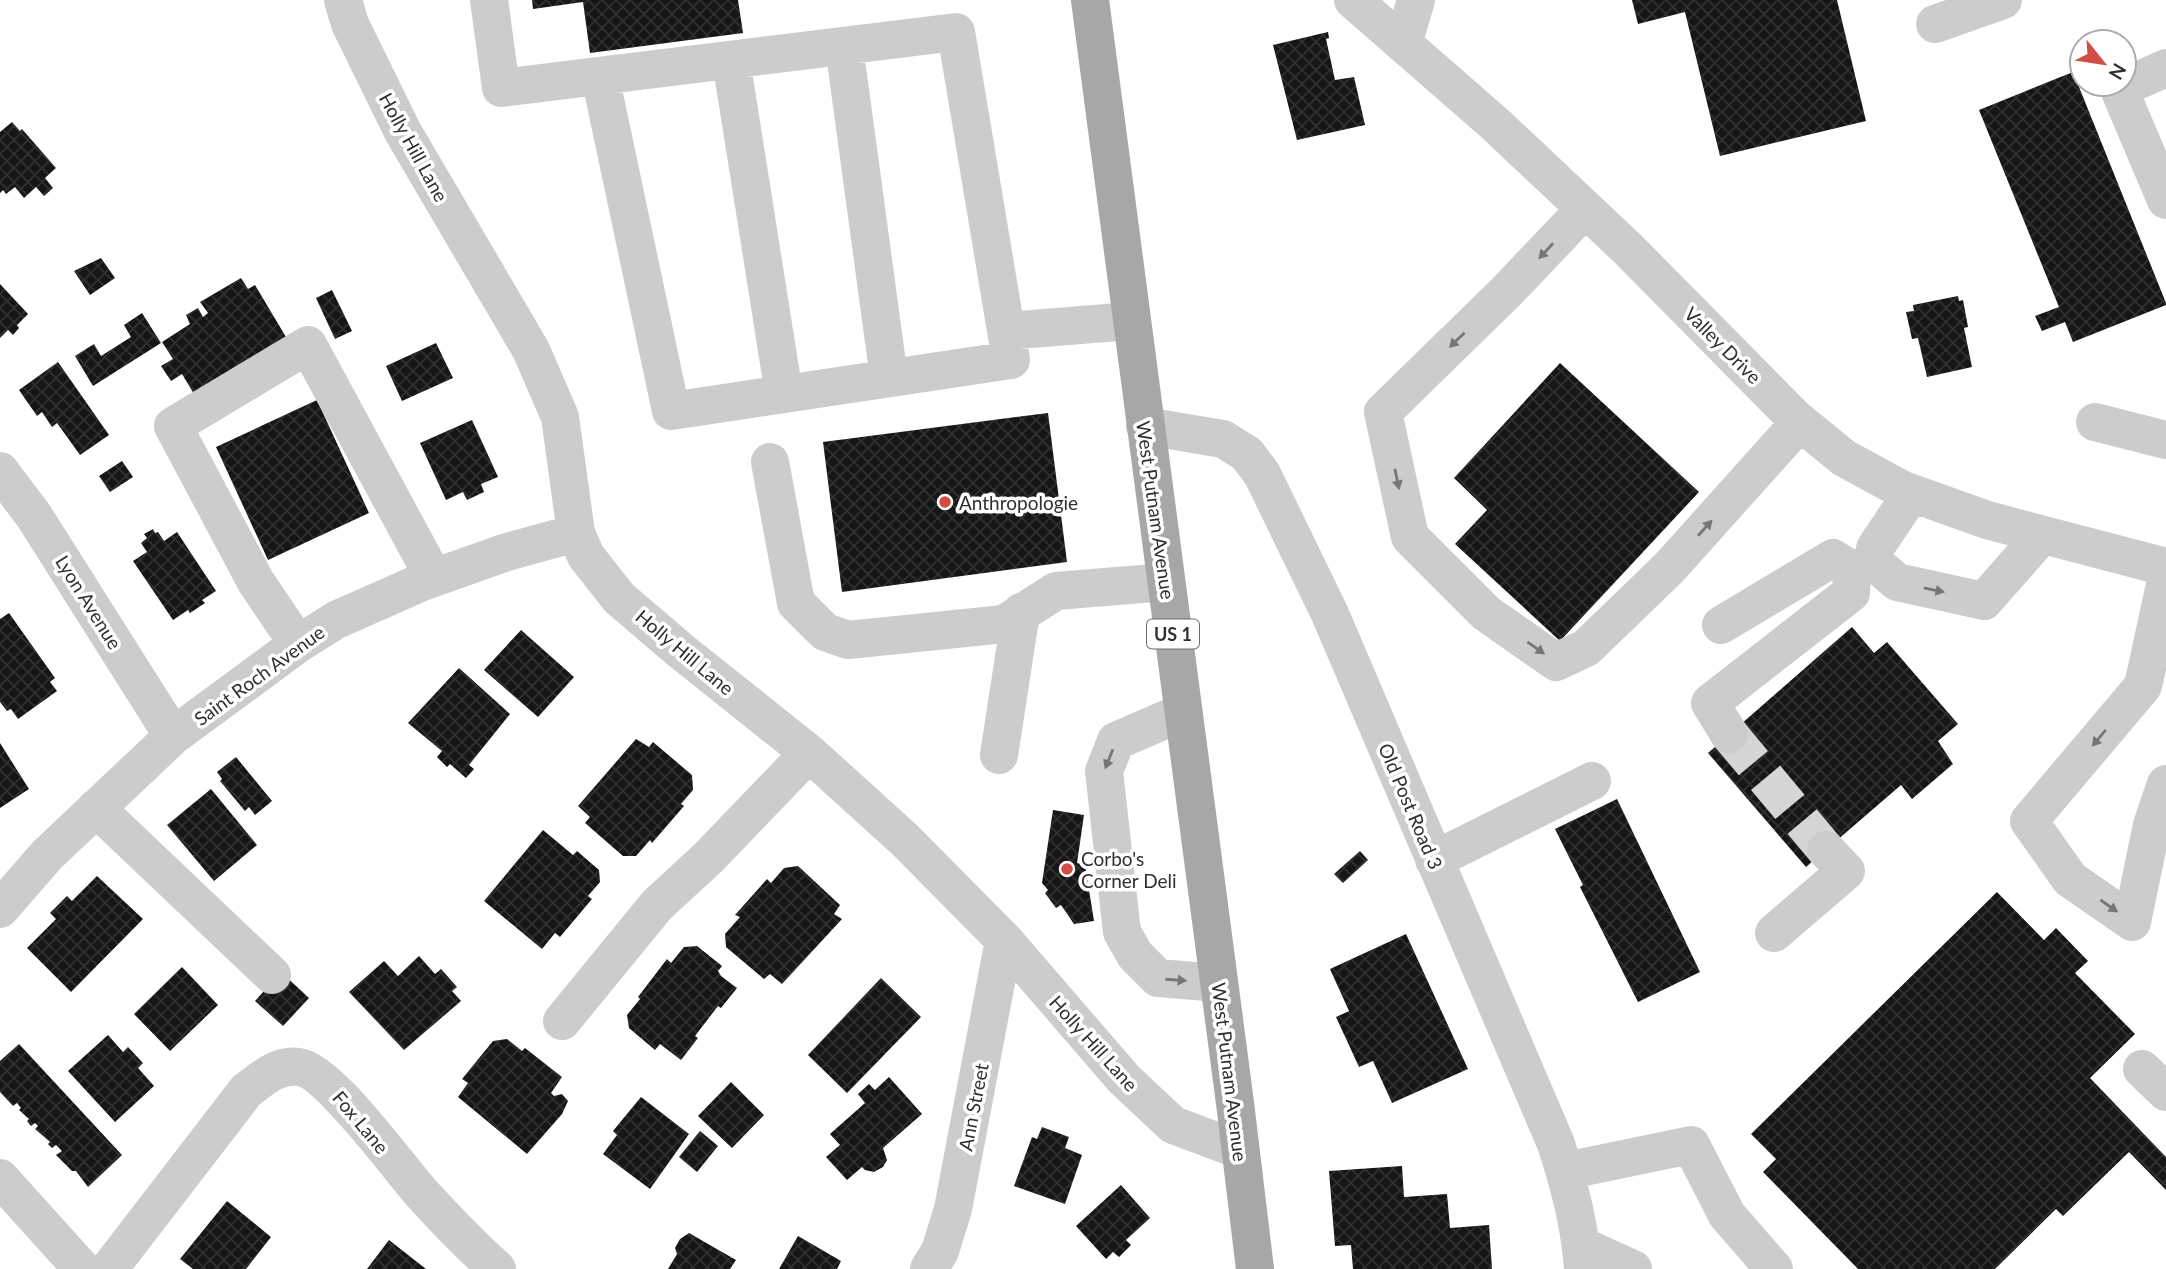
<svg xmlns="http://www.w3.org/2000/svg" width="2166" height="1269" font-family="Lato,sans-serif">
<defs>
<pattern id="building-cross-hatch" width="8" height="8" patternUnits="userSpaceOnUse" patternTransform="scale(1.75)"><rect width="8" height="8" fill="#161616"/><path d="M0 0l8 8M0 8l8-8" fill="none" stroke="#303030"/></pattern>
</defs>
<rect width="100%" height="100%" fill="#fff"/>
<path fill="url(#building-cross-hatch)" d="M 532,0 L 738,0 L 743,33 L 590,53 L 583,2 L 533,9 Z
M 1632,0 L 1837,0 L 1866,121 L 1720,156 L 1685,12 L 1638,24 Z
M 1328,32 L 1329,38 L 1326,39 L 1335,80 L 1354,77 L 1365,125 L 1297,140 L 1273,45 Z
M 2073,72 L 2166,303 L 2166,305 L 2073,342 L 2065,322 L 2042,331 L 2035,316 L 2059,307 L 1979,110 Z
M 12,122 L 20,131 L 22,129 L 56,168 L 45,178 L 53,188 L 44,196 L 36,187 L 24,198 L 15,187 L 6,194 L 3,190 L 0,193 L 0,132 Z
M 101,258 L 115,278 L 90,295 L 74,271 Z
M 241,278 L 248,289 L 255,285 L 286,337 L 197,399 L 182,374 L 171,381 L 161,366 L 173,359 L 162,342 L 190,324 L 186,315 L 198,308 L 203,317 L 208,313 L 200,302 Z
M 0,284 L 28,314 L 17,325 L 19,328 L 13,335 L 8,330 L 0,338 Z
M 332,290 L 352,331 L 335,339 L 316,298 Z
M 1958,296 L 1959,301 L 1963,300 L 1968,327 L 1964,328 L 1972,367 L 1927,377 L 1918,338 L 1912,339 L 1906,312 L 1914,311 L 1913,305 Z
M 142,313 L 161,343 L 93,386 L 75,356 L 94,344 L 101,356 L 131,337 L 124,325 Z
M 436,343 L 453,378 L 402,401 L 386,366 Z
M 58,362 L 109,435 L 80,455 L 57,423 L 52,427 L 42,412 L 37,416 L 19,390 Z
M 1560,363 L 1699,492 L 1560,641 L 1455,544 L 1487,510 L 1454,478 Z
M 317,400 L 369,513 L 268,560 L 216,447 Z
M 1048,413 L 1067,562 L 842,592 L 823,442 Z
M 472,420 L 498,477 L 481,484 L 484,492 L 467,500 L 463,492 L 446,500 L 420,443 Z
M 122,461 L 133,477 L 110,492 L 99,476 Z
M 153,529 L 155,533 L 158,532 L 164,541 L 177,532 L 216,591 L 202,600 L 205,603 L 190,613 L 188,610 L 173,620 L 133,561 L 147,552 L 141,543 L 147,538 L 144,534 Z
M 9,613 L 55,678 L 50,682 L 57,691 L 18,719 L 11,709 L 7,711 L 0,702 L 0,619 Z
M 1852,627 L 1874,653 L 1887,642 L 1958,724 L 1938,741 L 1953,764 L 1912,799 L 1901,785 L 1806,867 L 1708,753 Z
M 521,630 L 574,677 L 538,717 L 484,670 Z
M 459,668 L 510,714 L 469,765 L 474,769 L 466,778 L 450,764 L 447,767 L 437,757 L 442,751 L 408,723 Z
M 636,739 L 649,747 L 653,742 L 692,775 L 693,790 L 681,804 L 684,806 L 652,843 L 650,840 L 636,856 L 623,856 L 585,823 L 590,817 L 578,806 Z
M 0,743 L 29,789 L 0,808 Z
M 236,757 L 272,801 L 255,815 L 249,807 L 245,811 L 220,781 L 222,779 L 217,772 Z
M 211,789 L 257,845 L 214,881 L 167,825 Z
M 1617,799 L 1700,972 L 1638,1002 L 1580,887 L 1583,885 L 1555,829 Z
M 1053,810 L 1084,815 L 1077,863 L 1085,865 L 1094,921 L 1074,924 L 1061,905 L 1056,908 L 1045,893 L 1048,890 L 1042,883 Z
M 543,830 L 573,855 L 577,851 L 599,870 L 600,882 L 588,896 L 592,899 L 560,937 L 555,933 L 542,949 L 484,901 Z
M 1360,851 L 1368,860 L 1343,883 L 1334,874 Z
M 798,866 L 840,905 L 834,914 L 842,919 L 782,984 L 770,974 L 764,979 L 726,947 L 725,934 L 740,917 L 735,915 L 767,879 L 771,883 L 784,868 Z
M 97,876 L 143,919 L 71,992 L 27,948 L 56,919 L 50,913 L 67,896 L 72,901 Z
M 1997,892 L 2044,940 L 2056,928 L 2088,961 L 2075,973 L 2135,1034 L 2090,1078 L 2166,1157 L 2166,1190 L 2129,1152 L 2063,1216 L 2056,1209 L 1995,1269 L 1858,1269 L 1763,1172 L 1776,1159 L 1751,1134 Z
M 1406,934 L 1468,1069 L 1392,1103 L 1373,1061 L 1359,1067 L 1336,1017 L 1349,1011 L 1330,969 Z
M 697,946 L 722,966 L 718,971 L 721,976 L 737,988 L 721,1008 L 718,1006 L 695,1036 L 698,1038 L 681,1060 L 660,1044 L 655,1050 L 629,1028 L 627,1015 L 640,999 L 638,997 L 667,959 L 671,963 L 684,947 Z
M 419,956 L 435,974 L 441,969 L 457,987 L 452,991 L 461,1001 L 404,1050 L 349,992 L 384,961 L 398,976 Z
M 182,967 L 218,1005 L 170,1051 L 134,1014 Z
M 281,972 L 309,998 L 283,1026 L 255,1001 Z
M 881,978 L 921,1017 L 847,1093 L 808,1055 Z
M 108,1035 L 123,1052 L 128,1047 L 143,1063 L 138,1068 L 154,1086 L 115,1122 L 68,1071 Z
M 507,1039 L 522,1051 L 525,1048 L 562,1077 L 551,1093 L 554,1096 L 562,1094 L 568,1101 L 562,1114 L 527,1154 L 458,1097 L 468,1083 L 462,1079 L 493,1041 Z
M 19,1044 L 122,1155 L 88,1187 L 76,1171 L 72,1171 L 56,1155 L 62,1151 L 56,1145 L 52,1148 L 48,1144 L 50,1142 L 35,1129 L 38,1126 L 35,1123 L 31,1126 L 27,1121 L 29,1119 L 19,1110 L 21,1108 L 17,1103 L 13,1106 L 0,1092 L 0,1061 Z
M 889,1077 L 922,1114 L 883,1148 L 887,1160 L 883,1167 L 874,1172 L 865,1170 L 862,1167 L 847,1180 L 826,1157 L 840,1145 L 830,1134 L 865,1103 L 858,1094 L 869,1084 L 875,1090 Z
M 731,1082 L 764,1115 L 732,1148 L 698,1116 Z
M 641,1097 L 689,1134 L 650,1189 L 603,1154 L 617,1135 L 613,1131 Z
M 1042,1127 L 1069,1137 L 1065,1148 L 1082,1155 L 1065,1204 L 1014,1186 L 1032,1137 L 1037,1139 Z
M 700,1131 L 718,1146 L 697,1172 L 679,1157 Z
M 1402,1166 L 1404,1197 L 1447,1194 L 1450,1228 L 1489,1225 L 1492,1269 L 1353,1269 L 1351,1245 L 1335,1246 L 1329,1171 Z
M 1121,1185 L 1150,1218 L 1126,1240 L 1131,1245 L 1119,1257 L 1113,1252 L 1106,1259 L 1076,1226 Z
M 227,1201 L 271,1237 L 246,1269 L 193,1269 L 180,1259 Z
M 689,1233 L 736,1260 L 730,1269 L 668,1269 L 677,1254 L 675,1248 L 680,1239 Z
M 798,1236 L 841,1261 L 837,1269 L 779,1269 Z
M 389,1240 L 426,1269 L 367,1269 Z"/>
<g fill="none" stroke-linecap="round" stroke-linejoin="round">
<path stroke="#d5d5d5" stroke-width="38" stroke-dasharray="38 19" stroke-linecap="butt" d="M 1729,734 L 1826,850"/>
<path stroke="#ccc" stroke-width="38" d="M 343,0 L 350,24 L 403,132 L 531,350 L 560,417 L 576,533 L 586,556 L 619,598 L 681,651 L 809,753 L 905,840 L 1004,940 L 1124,1079 L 1173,1125 L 1240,1150
M 489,0 L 501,88 C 653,69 805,51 956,32 L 1011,360 L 671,411 L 600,76
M 1353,0 L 1494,123 L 1627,248 L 1795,418 L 1844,458 L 1903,490 L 1987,520 L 2166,567
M 1935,24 L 2003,0
M 1403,44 L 1416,0
M 844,46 L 889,378
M 731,60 L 784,394
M 2166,68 L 2119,89 L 2166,200
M 1585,209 L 1506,292 L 1383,412 L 1410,537 L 1486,613 L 1556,662 L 1586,648 L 1669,568 L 1800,422
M 1006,331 L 1131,321
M 2095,422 L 2166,440
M 1145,426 L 1223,439 L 1247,454 L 1262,474 L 1330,614 L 1556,1144 C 1570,1186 1580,1225 1583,1269
M 770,462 L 796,603 L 825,632 L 848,640 L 1004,624 L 1056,591 L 1166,582
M 0,471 L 34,516 L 173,736
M 1874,562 L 1897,582 L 1984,601 L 2042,535
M 1874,562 L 1875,548 L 1912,493
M 2166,580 L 2143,686 L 2029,821 L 2070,879 L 2132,922 L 2152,825 L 2166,784
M 1721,625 L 1833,558 L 1852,570
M 298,644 L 256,582 L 173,426 L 308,345 L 434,578
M 1183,712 L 1116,741 L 1104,771 L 1122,932 L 1135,955 L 1158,978 L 1219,983
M 1729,734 L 1710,703 L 1851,593 L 1852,570 L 1874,562
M 999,755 L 1021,612
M 96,808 L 272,975
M 1434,860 L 1592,781
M 0,909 L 47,855 L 173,736 L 298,644 L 336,620 L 422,582 L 507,552 L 576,533
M 1774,933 L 1846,871 L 1826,850
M 562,1021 L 657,905 L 708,858 L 809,753
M 2142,1069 L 2166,1092
M 1565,1171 L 1691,1145 L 1727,1215 L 1774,1269
M 0,1178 L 82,1269
M 1582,1246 L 1633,1269
M 109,1269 L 246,1091 C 262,1079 277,1064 299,1067 C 330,1071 400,1170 425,1197 C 448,1222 472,1247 497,1269
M 929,1269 L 940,1251 L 953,1209 L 1004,940"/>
<path stroke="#a7a7a7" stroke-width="38" d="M 1090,0 L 1235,1103 L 1255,1269"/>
</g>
<defs><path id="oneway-solid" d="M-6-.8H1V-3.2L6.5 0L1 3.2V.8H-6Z" transform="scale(1.75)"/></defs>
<g fill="#767676">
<use href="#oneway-solid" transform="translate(1546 251) rotate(133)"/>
<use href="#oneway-solid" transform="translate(1457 340) rotate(136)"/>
<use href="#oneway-solid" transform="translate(1397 479) rotate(78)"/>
<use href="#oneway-solid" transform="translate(1705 528) rotate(-48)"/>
<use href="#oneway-solid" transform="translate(1934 590) rotate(12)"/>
<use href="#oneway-solid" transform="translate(1536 648) rotate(35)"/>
<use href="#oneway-solid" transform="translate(2099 738) rotate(130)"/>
<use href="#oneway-solid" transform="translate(1109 759) rotate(112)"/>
<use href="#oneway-solid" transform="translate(2109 906) rotate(35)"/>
<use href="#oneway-solid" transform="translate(1176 980) rotate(4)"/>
</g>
<g fill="#d24d46" stroke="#fff" stroke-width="2.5">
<circle cx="945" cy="502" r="7"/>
<circle cx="1067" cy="869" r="7"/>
</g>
<g text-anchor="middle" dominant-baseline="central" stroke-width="7" stroke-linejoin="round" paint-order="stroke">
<rect fill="#fff" stroke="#6d6d6d" stroke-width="2" x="1147" y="619.5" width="52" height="29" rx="5"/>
<g font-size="18" font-weight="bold" fill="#2f2f2f">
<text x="1173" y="634">US 1</text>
</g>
<g font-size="19" fill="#2f2f2f" stroke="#fff">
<text transform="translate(414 147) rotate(61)">Holly Hill Lane</text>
<text transform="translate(1723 345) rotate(45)">Valley Drive</text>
<text transform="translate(1156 510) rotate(82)">West Putnam Avenue</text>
<text transform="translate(89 602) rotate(58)">Lyon Avenue</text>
<text transform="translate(685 652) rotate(40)">Holly Hill Lane</text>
<text transform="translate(259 675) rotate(-36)">Saint Roch Avenue</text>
<text transform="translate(1411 806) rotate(67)">Old Post Road 3</text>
<text transform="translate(1094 1043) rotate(48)">Holly Hill Lane</text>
<text transform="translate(1230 1072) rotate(83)">West Putnam Avenue</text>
<text transform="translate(973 1107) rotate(-79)">Ann Street</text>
<text transform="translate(361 1122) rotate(50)">Fox Lane</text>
</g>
<g font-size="19" fill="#2f2f2f" stroke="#fff" text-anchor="start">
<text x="959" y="502">Anthropologie</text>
<text x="1081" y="858">Corbo's<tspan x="1081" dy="22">Corner Deli</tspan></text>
</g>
</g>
<g transform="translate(2103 63) rotate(120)"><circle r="33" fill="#ffffff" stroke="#acacac" stroke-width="2"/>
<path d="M0-5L12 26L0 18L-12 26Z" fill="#d24d46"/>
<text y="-10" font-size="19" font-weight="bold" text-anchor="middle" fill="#2f2f2f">N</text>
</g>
</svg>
